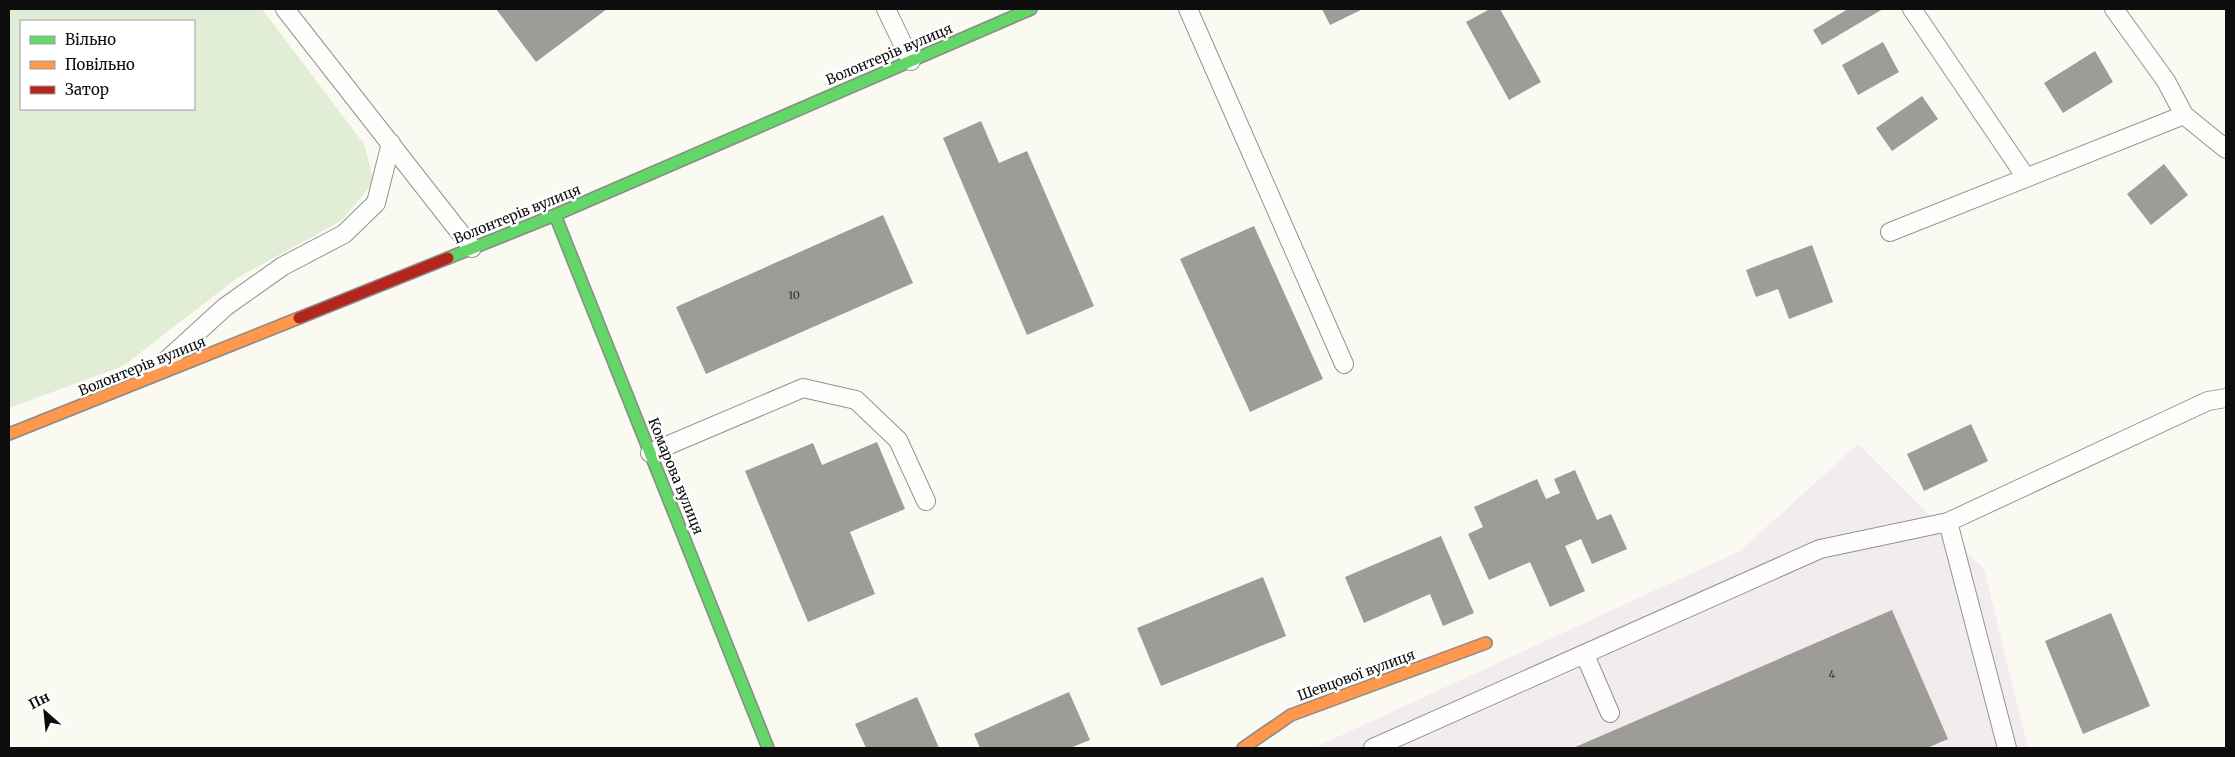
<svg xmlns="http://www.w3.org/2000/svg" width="2235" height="757" font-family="Merriweather,serif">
<rect width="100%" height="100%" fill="#faf9f2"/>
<path fill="#f2ecee" d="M 1858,444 L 1984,569 L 2028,748 L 1314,748 L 1740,551 Z"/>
<path fill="#e1edd4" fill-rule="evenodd" d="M 9,9 L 262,9 L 364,144 L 374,182 L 341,221 L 237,278 L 123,366 L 9,408 ZM 21,21 L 194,21 L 194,109 L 21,109 Z"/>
<path fill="#9d9c97" d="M 496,9 L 607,9 L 536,62 Z
M 1322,9 L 1363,9 L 1330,25 Z
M 1490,9 L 1500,9 L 1541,82 L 1509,100 L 1466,22 Z
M 1848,9 L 1883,9 L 1822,45 L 1813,30 Z
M 1883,42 L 1899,72 L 1858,95 L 1842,65 Z
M 2095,51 L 2113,82 L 2063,113 L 2044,83 Z
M 1922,96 L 1938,119 L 1892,151 L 1876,128 Z
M 981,121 L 999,163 L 1027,151 L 1094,306 L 1027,335 L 943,138 Z
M 2164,164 L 2188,195 L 2151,225 L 2127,194 Z
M 883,215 L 913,283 L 706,374 L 676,307 Z
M 1254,226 L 1323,379 L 1250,412 L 1180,259 Z
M 1812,245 L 1833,302 L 1789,319 L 1778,289 L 1756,297 L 1746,270 Z
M 1971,424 L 1988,461 L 1924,491 L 1907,454 Z
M 877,442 L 905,509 L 850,532 L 875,594 L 808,622 L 745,471 L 813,443 L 822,465 Z
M 1575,470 L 1597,520 L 1611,514 L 1627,549 L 1592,564 L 1581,539 L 1565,546 L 1585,591 L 1550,607 L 1530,562 L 1489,580 L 1468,534 L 1483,527 L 1474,507 L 1537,479 L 1546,499 L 1560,493 L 1554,479 Z
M 1441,536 L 1474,613 L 1443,626 L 1430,594 L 1364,623 L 1345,577 Z
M 1263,577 L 1286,636 L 1161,686 L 1137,628 Z
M 1892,610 L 1948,739 L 1927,748 L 1573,748 Z
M 2111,613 L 2150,706 L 2083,734 L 2045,641 Z
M 1069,692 L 1090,740 L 1070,748 L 980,748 L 974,734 Z
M 917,697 L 939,748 L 866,748 L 855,724 Z"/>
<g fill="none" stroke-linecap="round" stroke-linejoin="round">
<g stroke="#949390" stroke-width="20">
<path id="lane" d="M 285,9 L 472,248
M 886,9 L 911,61
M 1188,9 L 1344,364
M 1912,9 L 2025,176
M 2114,9 L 2166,81 L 2184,115 L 2226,149
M 1890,232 L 2184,115
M 156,370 L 225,307 L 283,266 L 344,234 L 376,203 L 391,143
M 650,453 L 803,388 L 856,400 L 898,440 L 926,501
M 1948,522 L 2007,748
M 1585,655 L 1610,713
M 1373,748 L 1820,549 L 1948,522 L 2208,401 L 2226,398"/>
</g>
<g stroke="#8a8a87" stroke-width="14">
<path id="fast" d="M 555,215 L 768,748
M 448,258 L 555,215 L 1031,9"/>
</g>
<g stroke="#8a8a87" stroke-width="14">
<path id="slow" d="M 9,434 L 299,318
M 1243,748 L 1291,715 L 1486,643"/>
</g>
<g stroke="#8a8a87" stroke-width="14">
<path id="jam" d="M 299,318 L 448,258"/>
</g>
<use href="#lane" stroke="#fefefd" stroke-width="18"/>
<use href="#fast" stroke="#63d668" stroke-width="11"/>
<use href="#slow" stroke="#ff974d" stroke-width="11"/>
<use href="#jam" stroke="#b3261e" stroke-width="11"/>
</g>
<g text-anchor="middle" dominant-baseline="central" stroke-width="5" stroke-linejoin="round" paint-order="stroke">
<g font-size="11" fill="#313130">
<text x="794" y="295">10</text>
<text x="1832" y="674">4</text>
</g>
<g font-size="14" fill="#0d0d0d" stroke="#fff">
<text transform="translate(889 54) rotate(-23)">Волонтерів вулиця</text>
<text transform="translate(517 214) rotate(-22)">Волонтерів вулиця</text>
<text transform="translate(142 366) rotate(-22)">Волонтерів вулиця</text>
<text transform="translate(676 476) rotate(68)">Комарова вулиця</text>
<text transform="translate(1356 675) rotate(-20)">Шевцової вулиця</text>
</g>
</g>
<rect width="2235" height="757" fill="none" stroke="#0d0d0d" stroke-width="20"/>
<rect x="20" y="20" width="175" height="90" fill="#ffffff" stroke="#9e9e9e"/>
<rect x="30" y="36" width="25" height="8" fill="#63d668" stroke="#9e9e9e"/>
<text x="65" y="45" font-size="15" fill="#0d0d0d">Вільно</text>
<rect x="30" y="61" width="25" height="8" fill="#ff974d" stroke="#9e9e9e"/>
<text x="65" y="70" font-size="15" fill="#0d0d0d">Повільно</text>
<rect x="30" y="86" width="25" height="8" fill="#b3261e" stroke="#9e9e9e"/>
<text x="65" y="95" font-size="15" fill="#0d0d0d">Затор</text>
<g transform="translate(45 712) rotate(333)" stroke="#ffffff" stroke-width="4" paint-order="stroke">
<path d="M0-4L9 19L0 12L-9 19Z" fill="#0d0d0d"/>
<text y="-8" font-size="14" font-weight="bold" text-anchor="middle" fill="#0d0d0d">Пн</text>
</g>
</svg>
